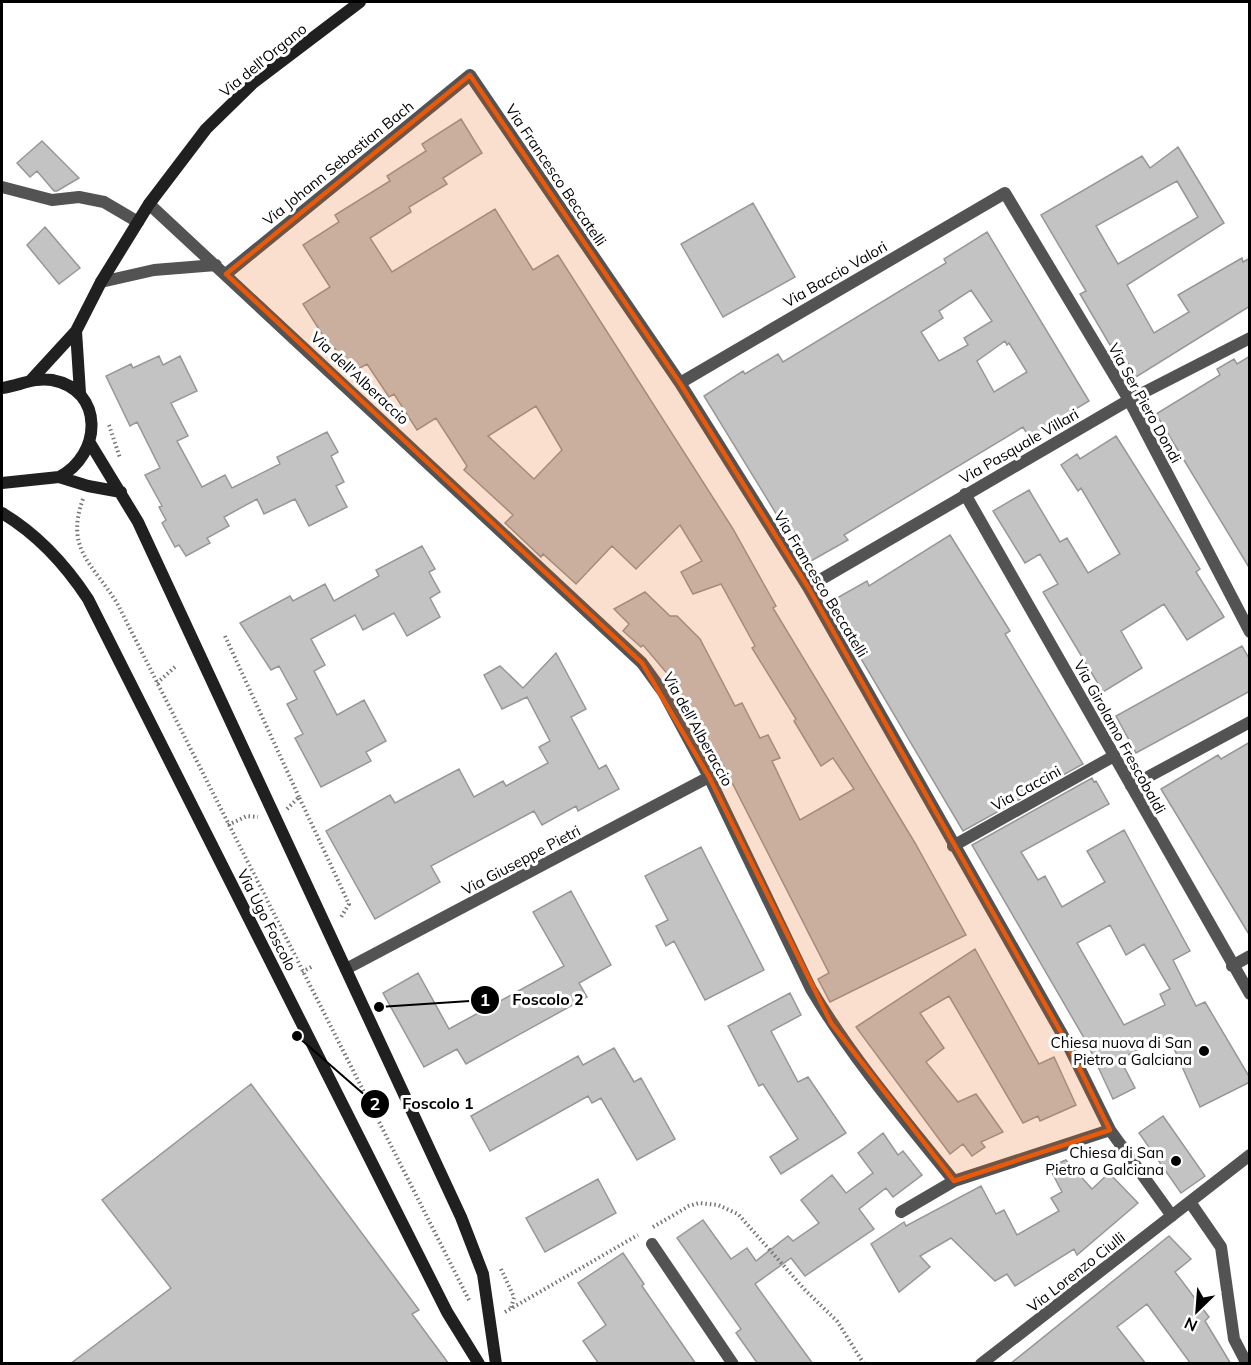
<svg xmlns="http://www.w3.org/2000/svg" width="1251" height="1365" font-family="Mulish,sans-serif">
<rect width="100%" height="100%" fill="#fff"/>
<path fill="#c3c3c3" stroke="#979797" stroke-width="1.5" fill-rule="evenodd" d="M 461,119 L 482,153 L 443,178 L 447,184 L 409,207 L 411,212 L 370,238 L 392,272 L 495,209 L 533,270 L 558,255 L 733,529 L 776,606 L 773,608 L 915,843 L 966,935 L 830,1002 L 818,979 L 829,973 L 720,759 L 712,763 L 671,686 L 676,684 L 643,645 L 641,647 L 623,631 L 629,624 L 614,609 L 645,592 L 670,616 L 677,616 L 700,639 L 735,706 L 742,703 L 760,738 L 768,735 L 780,758 L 772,761 L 800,820 L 854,789 L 833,758 L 821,766 L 794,721 L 796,719 L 752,648 L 755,646 L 721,584 L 693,594 L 681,572 L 702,561 L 680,525 L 636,569 L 612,546 L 576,584 L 543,554 L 541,557 L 505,523 L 513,515 L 464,470 L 467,466 L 436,418 L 417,430 L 394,394 L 389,397 L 367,364 L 358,369 L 327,342 L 303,304 L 330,287 L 303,245 L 339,222 L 335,215 L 390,181 L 387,176 L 426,151 L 422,144 ZM 536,406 L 562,450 L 534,479 L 488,436 Z
M 42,141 L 79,178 L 57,191 L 54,191 L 37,171 L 30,177 L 17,163 Z
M 1178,147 L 1224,223 L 1127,285 L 1154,333 L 1189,312 L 1178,295 L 1242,258 L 1243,262 L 1250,258 L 1250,306 L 1136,377 L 1115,342 L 1110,345 L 1080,294 L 1086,291 L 1041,215 L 1142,156 L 1150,168 ZM 1177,181 L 1198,217 L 1118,264 L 1096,226 Z
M 753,203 L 795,277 L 723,317 L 681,244 Z
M 45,227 L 80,268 L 59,284 L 27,245 Z
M 987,232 L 1089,401 L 1029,437 L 1023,427 L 844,535 L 848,540 L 811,561 L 796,536 L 791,538 L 704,396 L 743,371 L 745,374 L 778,354 L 783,362 L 946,263 L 944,259 ZM 971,290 L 992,321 L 964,338 L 968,345 L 939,361 L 921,332 L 943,318 L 939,311 ZM 1005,341 L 1007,345 L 1009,343 L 1027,372 L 994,392 L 977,361 Z
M 159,356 L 163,365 L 180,356 L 197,391 L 171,403 L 188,436 L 177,441 L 202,487 L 225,475 L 232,488 L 280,464 L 277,457 L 327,432 L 338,452 L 331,456 L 344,482 L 336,486 L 347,507 L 309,526 L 295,499 L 264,514 L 257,499 L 224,517 L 229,526 L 207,538 L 210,543 L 186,556 L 179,545 L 175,547 L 162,523 L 166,520 L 159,507 L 162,506 L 145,475 L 160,468 L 137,422 L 130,426 L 106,376 L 131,364 L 133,368 Z
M 1250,356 L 1250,569 L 1156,414 L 1220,375 L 1217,369 L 1234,359 L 1237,364 Z
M 1116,436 L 1200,569 L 1196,572 L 1224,617 L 1187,640 L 1164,604 L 1121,631 L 1142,668 L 1103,692 L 1043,592 L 1058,584 L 1040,554 L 1025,563 L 993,511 L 1029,490 L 1060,542 L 1067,538 L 1088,573 L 1120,554 L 1081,488 L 1078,491 L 1061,465 L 1077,454 L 1080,459 Z
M 950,535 L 1010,631 L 1005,634 L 1083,764 L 963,831 L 828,603 L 867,581 L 869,586 Z
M 422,546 L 435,569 L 429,572 L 440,592 L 430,598 L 440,617 L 407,636 L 394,613 L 363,630 L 355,615 L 311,639 L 325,665 L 314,671 L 337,715 L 364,700 L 386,741 L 366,752 L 371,761 L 321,787 L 295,738 L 303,734 L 287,704 L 297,699 L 279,666 L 271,670 L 240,623 L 290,596 L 293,601 L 325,584 L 334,601 L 379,576 L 376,570 Z
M 1242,646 L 1250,660 L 1250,691 L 1136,753 L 1116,716 Z
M 556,653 L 586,709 L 571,717 L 599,769 L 606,765 L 619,789 L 578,811 L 576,806 L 542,825 L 534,811 L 431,866 L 440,882 L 375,919 L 326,831 L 390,795 L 395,803 L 459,769 L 474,797 L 503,781 L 506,786 L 548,763 L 539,747 L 550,741 L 527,697 L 502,709 L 484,675 L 500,666 L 523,688 Z
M 1250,742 L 1250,936 L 1161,789 L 1218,755 L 1221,759 Z
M 1092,778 L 1094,782 L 1096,781 L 1109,804 L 1021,852 L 1038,880 L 1045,876 L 1062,907 L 1105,882 L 1087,851 L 1124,830 L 1190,951 L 1173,960 L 1196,1006 L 1205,1002 L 1250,1078 L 1250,1082 L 1200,1107 L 1168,1035 L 1120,1059 L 1135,1088 L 1113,1099 L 1087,1043 L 972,845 ZM 1110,925 L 1126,955 L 1144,944 L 1170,989 L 1160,994 L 1165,1005 L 1124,1025 L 1077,943 Z
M 701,847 L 764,970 L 705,1000 L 674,941 L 666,946 L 656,926 L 668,920 L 645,876 Z
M 571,891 L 611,965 L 579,983 L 587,997 L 466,1064 L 457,1049 L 424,1067 L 383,993 L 418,973 L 449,1029 L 564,966 L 533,912 Z
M 975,949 L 1039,1064 L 1054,1057 L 1076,1105 L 1040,1121 L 1038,1116 L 1023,1123 L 949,996 L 920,1013 L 944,1048 L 926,1062 L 958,1102 L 976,1094 L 1003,1132 L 981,1142 L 985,1147 L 972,1156 L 963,1144 L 950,1154 L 856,1027 Z
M 790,993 L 801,1015 L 771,1031 L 798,1082 L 808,1077 L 846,1133 L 781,1174 L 770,1157 L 798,1139 L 763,1084 L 759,1086 L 728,1026 Z
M 614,1048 L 634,1082 L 641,1078 L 675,1139 L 637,1160 L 601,1098 L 592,1103 L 588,1096 L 490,1151 L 471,1116 L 578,1056 L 583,1065 Z
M 251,1084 L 419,1310 L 412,1314 L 449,1364 L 70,1364 L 171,1288 L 102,1200 Z
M 1163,1116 L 1205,1176 L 1181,1193 L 1139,1133 Z
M 883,1133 L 898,1155 L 903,1151 L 922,1175 L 893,1197 L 886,1188 L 859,1209 L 874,1229 L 805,1276 L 791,1258 L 755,1284 L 813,1364 L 758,1364 L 736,1333 L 741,1329 L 677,1238 L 703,1220 L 731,1259 L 747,1248 L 756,1261 L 788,1236 L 793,1241 L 819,1223 L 801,1200 L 832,1175 L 846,1193 L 873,1173 L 858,1153 Z
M 1066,1160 L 1092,1189 L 1109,1173 L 1138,1203 L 1077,1255 L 1074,1249 L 1015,1286 L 1007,1274 L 995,1281 L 951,1238 L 920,1256 L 930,1267 L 899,1292 L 871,1244 L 904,1222 L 906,1226 L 981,1186 L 996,1214 L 1004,1210 L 1017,1235 L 1059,1211 L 1051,1198 L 1062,1192 L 1049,1167 Z
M 598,1179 L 616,1213 L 545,1252 L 526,1218 Z
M 1169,1236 L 1191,1259 L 1175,1272 L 1209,1317 L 1205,1321 L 1231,1364 L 1191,1364 L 1147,1304 L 1117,1327 L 1146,1364 L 1010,1364 Z
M 623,1253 L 644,1284 L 642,1286 L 696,1364 L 599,1364 L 583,1341 L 606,1325 L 578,1283 Z"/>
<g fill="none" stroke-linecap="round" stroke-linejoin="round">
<path stroke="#757575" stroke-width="4" stroke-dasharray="1.5 3" stroke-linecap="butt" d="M 109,425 L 120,458
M 83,499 C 65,549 92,563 117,603 L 469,1300
M 225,636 L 299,797
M 157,683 L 175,667
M 287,809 L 299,797 L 349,904 L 340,919
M 228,825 L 247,816 L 258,817
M 302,972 L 313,966
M 653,1227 L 689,1206 L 699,1203 L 718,1205 L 738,1214 L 806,1291 L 837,1321 L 864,1364
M 501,1269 L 514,1297 L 511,1309
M 505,1312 L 638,1235"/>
<path stroke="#535353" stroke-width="12" d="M 2,187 L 52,200 L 79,197 L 104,202 L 138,222
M 149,204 L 642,663 L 663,692 L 709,777 L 811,989 C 852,1058 904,1119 954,1181 L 1110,1130
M 226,274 L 470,75 L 680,383 L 808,587 L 1066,1041 L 1110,1130 L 1172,1216
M 101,282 L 154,270 L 216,265
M 680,383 L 1005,193 L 1129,400 L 1250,632
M 965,494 L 1250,994
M 808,587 L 1129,400 L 1250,338
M 1131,786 L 1250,722
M 953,846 L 1114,756
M 1232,966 L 1250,956
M 346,969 L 709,777
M 1190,1202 L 1221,1247 L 1234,1339 L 1247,1364
M 901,1212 L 954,1181
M 652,1244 L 733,1364
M 981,1364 L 1250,1155"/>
<path stroke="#202020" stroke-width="12" d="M 76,331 L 80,393
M 31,380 L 76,331 L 101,282 L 149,204 L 206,129 L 253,83 L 360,2
M 2,388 C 19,386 33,377 52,380 C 105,390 102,455 59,477
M 90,443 L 138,522 L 461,1217 L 483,1274 L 496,1364
M 2,483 L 59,477 L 88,486 L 121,492
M 2,513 C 37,534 65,564 88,599 L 447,1312 L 479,1364"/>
</g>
<path fill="#e8590c" fill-opacity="0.2" stroke="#e8590c" stroke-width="4.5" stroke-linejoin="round" d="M 470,75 L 680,383 L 808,587 L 1066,1041 L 1110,1130 L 954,1181 L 831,1023 L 709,777 L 642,663 L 226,274 Z"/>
<g fill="#000" stroke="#fff" stroke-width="2">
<circle cx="1204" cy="1051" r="6"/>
<circle cx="1176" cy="1161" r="6"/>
</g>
<g text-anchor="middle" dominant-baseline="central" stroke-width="6" stroke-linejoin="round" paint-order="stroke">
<g font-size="15" fill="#000" stroke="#fff">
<text transform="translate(263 60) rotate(-39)">Via dell'Organo</text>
<text transform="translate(338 163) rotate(-39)">Via Johann Sebastian Bach</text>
<text transform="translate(556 175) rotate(56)">Via Francesco Beccatelli</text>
<text transform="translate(835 274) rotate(-30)">Via Baccio Valori</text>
<text transform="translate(360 378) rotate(43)">Via dell'Alberaccio</text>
<text transform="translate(1145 403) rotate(61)">Via Ser Piero Dondi</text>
<text transform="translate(1019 446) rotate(-30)">Via Pasquale Villari</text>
<text transform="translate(821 584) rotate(59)">Via Francesco Beccatelli</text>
<text transform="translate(698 729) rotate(61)">Via dell'Alberaccio</text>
<text transform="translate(1120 737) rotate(61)">Via Girolamo Frescobaldi</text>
<text transform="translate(1026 788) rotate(-29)">Via Caccini</text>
<text transform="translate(521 860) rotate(-28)">Via Giuseppe Pietri</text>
<text transform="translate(267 920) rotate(63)">Via Ugo Foscolo</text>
<text transform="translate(1076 1272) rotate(-38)">Via Lorenzo Ciulli</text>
</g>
<g font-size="15" fill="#000" stroke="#fff" text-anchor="end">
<text x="1192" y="1042">Chiesa nuova di San<tspan x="1192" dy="17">Pietro a Galciana</tspan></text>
<text x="1164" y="1152">Chiesa di San<tspan x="1164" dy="17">Pietro a Galciana</tspan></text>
</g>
</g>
<path fill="none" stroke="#000" stroke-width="2" d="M379 1007L485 1000M297 1036L375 1104"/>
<g fill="#000" stroke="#fff" stroke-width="2">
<circle cx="379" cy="1007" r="6"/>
<circle cx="297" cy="1036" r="6"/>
<circle cx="485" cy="1000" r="15"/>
<circle cx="375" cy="1104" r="15"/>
</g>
<g font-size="18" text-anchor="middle" font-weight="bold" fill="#fff">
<text x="485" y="1006">1</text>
<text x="375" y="1110">2</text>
</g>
<g font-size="16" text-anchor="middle" font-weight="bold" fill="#000" stroke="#fff" stroke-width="6" stroke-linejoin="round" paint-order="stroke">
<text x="548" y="1005">Foscolo 2</text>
<text x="438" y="1109">Foscolo 1</text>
</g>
<rect width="1251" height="1365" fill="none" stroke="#000000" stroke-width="6"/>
<g transform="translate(1197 1311) rotate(205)" stroke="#ffffff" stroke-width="4.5" paint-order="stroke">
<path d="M0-4.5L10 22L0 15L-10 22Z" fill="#000000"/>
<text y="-9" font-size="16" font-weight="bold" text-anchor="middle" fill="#000000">N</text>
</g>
</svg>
